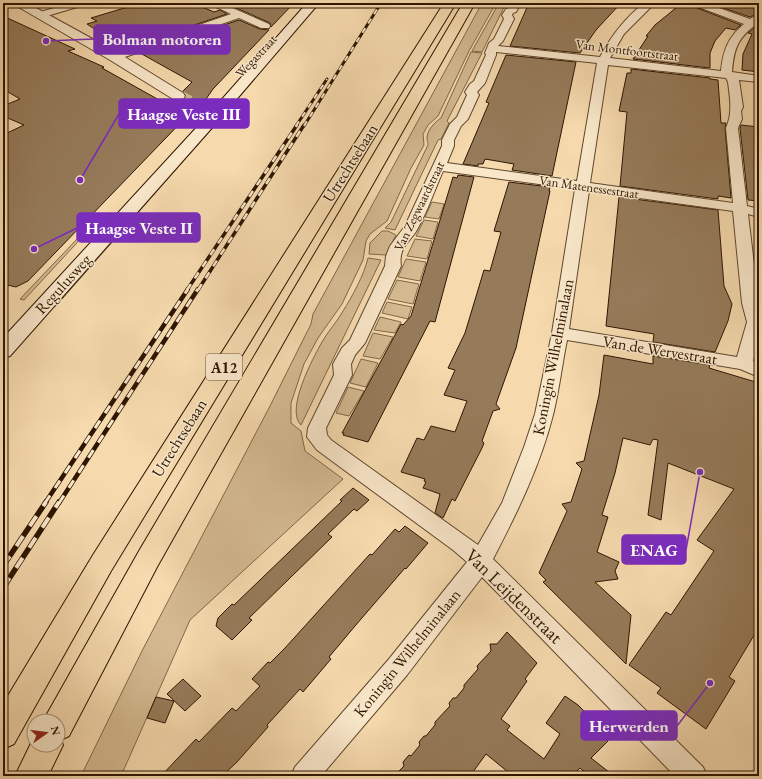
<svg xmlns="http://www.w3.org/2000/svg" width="762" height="779" font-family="'EB Garamond',serif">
<rect width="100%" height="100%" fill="#f6daae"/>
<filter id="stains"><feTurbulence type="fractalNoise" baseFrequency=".005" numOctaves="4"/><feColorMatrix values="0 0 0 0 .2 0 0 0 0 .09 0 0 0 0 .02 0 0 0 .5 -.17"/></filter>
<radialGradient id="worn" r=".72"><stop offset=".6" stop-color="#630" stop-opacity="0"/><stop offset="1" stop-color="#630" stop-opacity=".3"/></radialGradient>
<path fill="#d4b990" stroke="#806748" d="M 482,3 L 496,3 L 469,51 L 438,116 L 428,125 L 423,134 L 424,145 L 411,168 L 387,221 L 370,234 L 366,241 L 363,260 L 342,304 L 318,338 L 304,364 L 291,403 L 291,423 L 301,431 L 305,451 L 343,479 L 190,620 L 121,776 L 81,776 L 143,649 L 270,406 L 311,324 L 313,314 Z
M 499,3 L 506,3 L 482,52 L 472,51 Z
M 471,52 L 482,53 L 447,121 L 449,123 L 441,139 L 438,140 L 395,230 L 385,228 L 391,222 C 403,197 415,172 427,147 C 429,143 427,142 427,138 C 427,130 435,122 441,118 Z
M 235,98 L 237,100 L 56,306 L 49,305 Z
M 432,202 L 444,204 L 439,219 L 425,217 Z
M 97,218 L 100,218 L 24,300 L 20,299 Z
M 424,220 L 438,222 L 433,239 L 416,236 Z
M 382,231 L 388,231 L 396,235 L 386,255 L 369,254 L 370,243 Z
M 415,239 L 432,241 L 427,259 L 407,256 Z
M 368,258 L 381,260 L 301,425 C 285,410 313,358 322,342 C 328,331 337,322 343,311 C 352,297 364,275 368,258 Z
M 406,259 L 426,262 L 420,281 L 398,277 Z
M 397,280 L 419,284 L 413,304 L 388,299 Z
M 387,302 L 412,307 L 408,319 L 382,313 Z
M 380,317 L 401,322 L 395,333 L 374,330 Z
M 373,333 L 393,337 L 380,359 L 363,356 Z
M 361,359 L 378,363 L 366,387 L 350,383 Z
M 348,387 L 364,391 L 349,416 L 336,413 Z"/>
<path fill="#967b5a" stroke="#2d1500" d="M 141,3 L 193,3 L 214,12 L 220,10 L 227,14 L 129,47 L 102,34 L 87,24 L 97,21 L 91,18 Z
M 243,3 L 294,3 L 271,27 L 270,23 L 232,6 Z
M 529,3 L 621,3 L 596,30 L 580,53 L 510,46 Z
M 682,3 L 690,3 L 692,6 L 741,25 L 735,30 L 726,28 L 715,41 L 710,53 L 710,68 L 633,59 L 648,36 L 646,36 L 655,25 Z
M 709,3 L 759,3 L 754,7 L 759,9 L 759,13 L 750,17 Z
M 3,16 L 75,49 L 68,51 L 104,67 L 102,68 L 168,105 L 173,101 L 178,101 L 184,100 L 186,95 L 183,91 L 192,82 L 140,53 L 239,20 L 260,29 L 269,30 L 213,89 L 204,102 L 199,102 L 193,103 L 191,108 L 193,111 L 189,114 L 28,281 L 16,287 L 3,284 L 3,135 L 24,125 L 3,116 L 3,106 L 20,99 L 3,89 Z
M 759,24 L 759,72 L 742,70 L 743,54 L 752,34 L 748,33 Z
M 506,55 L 576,62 L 552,176 L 512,170 L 514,164 L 485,159 L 483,164 L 478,164 L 478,166 L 463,164 L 489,103 L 486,102 Z
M 631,69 L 710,78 L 710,79 L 718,80 L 721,123 L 726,123 L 725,128 L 731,198 L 718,196 L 718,199 L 620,186 L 627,112 L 619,111 L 627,73 L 631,73 Z
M 741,125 L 759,127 L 759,201 L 748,200 L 740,128 Z
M 458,175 L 474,177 L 435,322 L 430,321 L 368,442 L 343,435 L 344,433 L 342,433 L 401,324 L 403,325 L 411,316 L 453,177 L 457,178 Z
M 509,182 L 550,187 L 549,191 L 550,191 L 516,348 L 496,404 L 500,409 L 493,411 L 482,441 L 484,443 L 482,448 L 455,501 L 452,499 L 443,518 L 435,513 L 440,494 L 423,488 L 426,482 L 424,481 L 425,479 L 401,472 L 417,438 L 424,440 L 431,426 L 455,432 L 467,401 L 444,395 L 455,370 L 448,368 L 465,333 L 484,270 L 490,271 L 501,232 L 494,231 Z
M 619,197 L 718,210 L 724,286 L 732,304 L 728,321 L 715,352 L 653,342 L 654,334 L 606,326 Z
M 604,355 L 653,364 L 653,356 L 710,365 L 709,368 L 759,383 L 759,627 L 729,677 L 735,681 L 706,729 L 657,693 L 661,688 L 629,665 L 666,612 L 671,615 L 714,551 L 697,540 L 734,489 L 668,463 L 661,520 L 648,515 L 658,440 L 653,439 L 650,445 L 623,438 L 615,473 L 602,515 L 608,517 L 597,552 L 619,562 L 615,571 L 618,579 L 595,582 L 631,615 L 626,664 L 543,582 L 546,580 L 539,573 L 567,511 L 562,504 L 571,502 L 582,469 L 576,463 L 584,461 L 599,395 Z
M 353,488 L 369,500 L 357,511 L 354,509 L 328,534 L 332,537 L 249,618 L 252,620 L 232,640 L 216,626 L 218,618 L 232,604 L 234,605 L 342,501 L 340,500 Z
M 405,526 L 428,543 L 406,569 L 405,568 L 355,626 L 329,657 L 331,659 L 303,692 L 300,689 L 267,725 L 268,727 L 237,762 L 222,776 L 161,776 L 196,739 L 199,742 L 232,708 L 236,711 L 260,686 L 252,679 L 268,662 L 270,663 L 285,648 L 370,554 L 372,555 L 395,529 L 399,532 Z
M 507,632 L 537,663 L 525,679 L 527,681 L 501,719 L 510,726 L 507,730 L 544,759 L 560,734 L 546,723 L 565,696 L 578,705 L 608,735 L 608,741 L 591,758 L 614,776 L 590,776 L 580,768 L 572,776 L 513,776 L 486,754 L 470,776 L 394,776 L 404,766 L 403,762 L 409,755 L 411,756 L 420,745 L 419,742 L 424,736 L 426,736 L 435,725 L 435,722 L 450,706 L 449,703 L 453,698 L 456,698 L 464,688 L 464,685 L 478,669 L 477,666 L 491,651 L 490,644 L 497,644 Z
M 183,679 L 201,696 L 185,711 L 167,694 Z
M 156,697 L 174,701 L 165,723 L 147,718 Z"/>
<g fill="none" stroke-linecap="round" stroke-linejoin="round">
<path stroke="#ceb38b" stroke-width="13" stroke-dasharray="13 6" stroke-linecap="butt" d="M 178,96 L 199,107"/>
<g stroke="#5f462c" stroke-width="2">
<path id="minor" d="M 3,3 L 12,3 L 10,5 L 3,7 Z
M 71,3 L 86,3 L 84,5 L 40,18 L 35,15 L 37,13 Z
M 208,3 L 221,3 L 269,24 L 270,26 L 269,28 L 261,28 L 239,18 L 119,59 L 115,60 L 110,57 L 111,55 L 231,14 Z
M 511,3 L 521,3 L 516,12 L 513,13 L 512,15 L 514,19 L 503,41 L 498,46 L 600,57 C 611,36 625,18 644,3 L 655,3 L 624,34 L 610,58 L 721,71 C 723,51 728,37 744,24 L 693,5 L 691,3 L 705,3 L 750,19 L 759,14 L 759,22 C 739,37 734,46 732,72 L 759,76 L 759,82 L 739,80 L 743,107 L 741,111 L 742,119 L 738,128 L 747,206 L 759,209 L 759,217 L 748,214 L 759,307 L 759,339 L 753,361 L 759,364 L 759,377 L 740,369 L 567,340 C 562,365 559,391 553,415 C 540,466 517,513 493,559 L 703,767 L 707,776 L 675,776 L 482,577 L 407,675 L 321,776 L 291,776 L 295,767 L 389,659 L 467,562 L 453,550 L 317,450 L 307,437 L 308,428 L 334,375 L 333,364 L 342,348 L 350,340 L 385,266 L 386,256 L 390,246 L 405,226 L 442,146 L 442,140 L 450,124 L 457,117 L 467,95 L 465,92 L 470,84 L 474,81 L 486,55 L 485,53 L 489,43 L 494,39 L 504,19 L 502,15 L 506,9 L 509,8 ZM 496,52 L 597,63 L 577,181 L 447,163 L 454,146 L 454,140 L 461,126 L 468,119 L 479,95 L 477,92 L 485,83 L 496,55 ZM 608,65 L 726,78 L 728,82 C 730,98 733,113 726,128 L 733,203 L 590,183 ZM 443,171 L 575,189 L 552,333 L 535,414 L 524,447 L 502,503 L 478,545 L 331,440 L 327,435 L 326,428 L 352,375 L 351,364 L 355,355 L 365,343 L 401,266 C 398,246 411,242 418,228 C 428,210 435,189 443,171 ZM 589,191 L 733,211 L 742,303 L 747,322 L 737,357 L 569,329 Z"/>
</g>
<g stroke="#5f462c" stroke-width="2">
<path id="tertiary" d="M 13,3 L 27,3 L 120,54 L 183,93 L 185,96 L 183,99 L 178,100 L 173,99 L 110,60 L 15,5 Z
M 199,103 L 224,108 L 226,111 L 224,114 L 219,115 L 194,110 L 192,107 L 194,104 Z"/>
</g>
<g stroke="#2d1500" stroke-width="2">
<path id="secondary" d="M 307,3 L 319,3 L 218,121 L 10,356 L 3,358 L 3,338 L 208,115 Z"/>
</g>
<g stroke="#2d1500" stroke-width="2">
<path id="motorway" d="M 444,3 L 456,3 L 111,571 L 14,744 L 3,749 L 3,704 L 93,555 Z
M 463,3 L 475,3 L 157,567 L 69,736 L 61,740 L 63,745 L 48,776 L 15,776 L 34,737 L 34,745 L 58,745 L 58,721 L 44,721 L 47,714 L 139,551 Z"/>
</g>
<use href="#minor" fill="#f9e7ca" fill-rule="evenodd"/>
<use href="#tertiary" fill="#f9e7ca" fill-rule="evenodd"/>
<use href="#secondary" fill="#f9e7ca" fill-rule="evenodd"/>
<use href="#motorway" fill="#f6daae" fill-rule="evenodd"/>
<g stroke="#2d1500" stroke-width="3">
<path id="rail-far3" d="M 296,126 L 327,79
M 304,126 L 381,3"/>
</g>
<g stroke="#2d1500" stroke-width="3.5">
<path id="rail-far2" d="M 187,290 L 297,125
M 198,290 L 304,125"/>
</g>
<g stroke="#2d1500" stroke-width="4.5">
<path id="rail-far1" d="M 45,503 L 188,289
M 59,503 L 198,289"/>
</g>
<g stroke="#2d1500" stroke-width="5.5">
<path id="rail" d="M 3,566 L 46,502
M 3,588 L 59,502"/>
</g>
<use href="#rail-far3" stroke="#f9e7ca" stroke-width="2" stroke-dasharray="5.5" stroke-linecap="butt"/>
<use href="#rail-far2" stroke="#f9e7ca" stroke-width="2.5" stroke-dasharray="7" stroke-linecap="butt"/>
<use href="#rail-far1" stroke="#f9e7ca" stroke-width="3" stroke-dasharray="9" stroke-linecap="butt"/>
<use href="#rail" stroke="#f9e7ca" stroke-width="4" stroke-dasharray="12" stroke-linecap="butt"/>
</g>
<g text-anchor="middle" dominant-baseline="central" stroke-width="3" stroke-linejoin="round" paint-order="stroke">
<g font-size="13" fill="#2d1500" stroke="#f9e7ca">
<text transform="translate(627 50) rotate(7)">Van Montfoortstraat</text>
<text transform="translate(256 56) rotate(-47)">Wegastraat</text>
<text transform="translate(589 187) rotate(8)">Van Matenessestraat</text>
<text transform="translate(419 206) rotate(-64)">Van Zegwaardstraat</text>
</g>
<rect fill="#f9e7ca" stroke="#6a543d" stroke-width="1" x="206" y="354" width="36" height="26" rx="3"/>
<g font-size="15" font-weight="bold" fill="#2d1500">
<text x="224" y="367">A12</text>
</g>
<g font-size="16" fill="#2d1500" stroke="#f9e7ca">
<text transform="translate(350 163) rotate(-58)">Utrechtsebaan</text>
<text transform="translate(63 284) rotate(-48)">Regulusweg</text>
<text transform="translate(660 350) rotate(9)">Van de Wervestraat</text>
<text transform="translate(553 357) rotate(-79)">Koningin Wilhelminalaan</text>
<text transform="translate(179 438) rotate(-58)">Utrechtsebaan</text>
<text transform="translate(407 653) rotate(-51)">Koningin Wilhelminalaan</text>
</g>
<g font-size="19" fill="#2d1500" stroke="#f9e7ca">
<text transform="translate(514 596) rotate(44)">Van Leijdenstraat</text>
</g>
</g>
<path fill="none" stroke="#7b2cbf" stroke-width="1.5" d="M46 41L94 39M80 180L119 114M34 249L77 228M700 472L686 550M710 683L677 726"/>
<g fill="#7b2cbf" stroke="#f9e7ca" stroke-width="1.5">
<circle cx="46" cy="41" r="4"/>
<circle cx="80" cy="180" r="4"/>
<circle cx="34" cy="249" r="4"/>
<circle cx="700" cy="472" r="4"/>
<circle cx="710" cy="683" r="4"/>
</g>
<g fill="#7b2cbf" stroke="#7b2cbf" stroke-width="1.5">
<rect x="94" y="25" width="136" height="29" rx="4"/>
<rect x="119" y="99" width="130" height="29" rx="4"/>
<rect x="77" y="213" width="123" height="29" rx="4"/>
<rect x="622" y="535" width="64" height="29" rx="4"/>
<rect x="581" y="711" width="96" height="29" rx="4"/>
</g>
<g font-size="17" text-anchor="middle" font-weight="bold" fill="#fff">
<text x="162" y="45">Bolman motoren</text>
<text x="184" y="120">Haagse Veste III</text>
<text x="139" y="234">Haagse Veste II</text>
<text x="654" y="556">ENAG</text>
<text x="629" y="732">Herwerden</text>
</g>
<rect width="762" height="779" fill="none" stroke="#f6daae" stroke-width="16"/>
<rect x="4" y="4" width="754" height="771" fill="none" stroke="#2d1500" stroke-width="2"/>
<rect x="8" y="8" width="746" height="763" fill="none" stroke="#2d1500"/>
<g transform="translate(46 733) rotate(76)"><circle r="19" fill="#f9e7ca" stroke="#a79379"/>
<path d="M0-3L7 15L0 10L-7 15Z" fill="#8f2418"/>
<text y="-6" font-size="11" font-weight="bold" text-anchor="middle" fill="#2d1500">N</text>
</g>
<rect width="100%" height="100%" filter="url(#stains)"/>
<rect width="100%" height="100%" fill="url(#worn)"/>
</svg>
